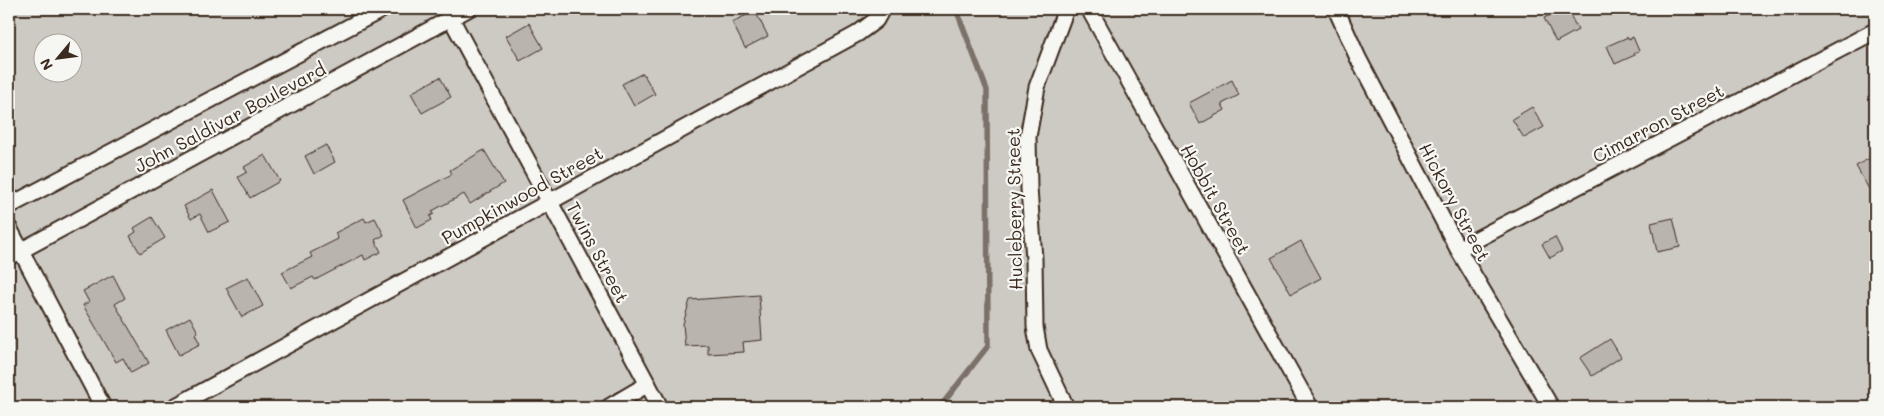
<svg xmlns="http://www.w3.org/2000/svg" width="1884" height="416" font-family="Mali,sans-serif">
<rect width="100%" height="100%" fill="#ebeae5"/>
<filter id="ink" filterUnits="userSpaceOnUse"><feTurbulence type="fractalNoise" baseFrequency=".02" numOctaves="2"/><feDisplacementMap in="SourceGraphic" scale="10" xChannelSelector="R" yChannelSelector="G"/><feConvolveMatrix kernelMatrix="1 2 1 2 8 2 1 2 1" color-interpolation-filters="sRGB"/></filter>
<g filter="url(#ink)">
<path fill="#cdcac4" stroke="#847a71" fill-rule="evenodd" d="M 9,9 L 1875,9 L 1875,407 L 9,407 ZM 42,42 L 72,42 L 72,72 L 42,72 Z"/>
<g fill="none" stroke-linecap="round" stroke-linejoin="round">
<path stroke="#7c7167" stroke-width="5.5" d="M 940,407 L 988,346 L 987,90 L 956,9"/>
</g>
<path fill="#bab4ae" stroke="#3b2a1e" d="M 1563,9 L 1567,9 L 1578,30 L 1556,42 L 1544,18 Z
M 755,11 L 768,36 L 745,48 L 732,22 Z
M 529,23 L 543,48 L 520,61 L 506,36 Z
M 1628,37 L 1629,39 L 1633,37 L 1639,51 L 1634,53 L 1635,55 L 1615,64 L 1607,46 Z
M 643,73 L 655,94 L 634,106 L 622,84 Z
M 440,77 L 451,97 L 422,113 L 411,93 Z
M 1232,80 L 1239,95 L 1222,104 L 1225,110 L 1200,124 L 1189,103 Z
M 1532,107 L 1544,127 L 1524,138 L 1512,119 Z
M 326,145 L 335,162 L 314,174 L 305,156 Z
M 484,150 L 504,183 L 470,204 L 464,194 L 432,211 L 434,214 L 430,216 L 432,220 L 417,228 L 403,200 L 452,174 L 450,170 Z
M 265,155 L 280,181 L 250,198 L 238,177 L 247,172 L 244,167 Z
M 1875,155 L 1875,200 L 1856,166 Z
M 213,190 L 230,222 L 209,232 L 200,214 L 191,219 L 184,206 Z
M 152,217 L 165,238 L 140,253 L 130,236 L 136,232 L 134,228 Z
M 364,218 L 366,222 L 375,218 L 384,235 L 375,240 L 381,252 L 365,260 L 363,255 L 315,280 L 313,277 L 291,288 L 282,272 L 312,257 L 310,253 L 338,239 L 335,233 Z
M 1673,218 L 1680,247 L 1657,252 L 1651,223 Z
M 1555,237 L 1562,251 L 1550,258 L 1542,244 Z
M 1301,241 L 1321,278 L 1291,294 L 1271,258 Z
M 113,275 L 125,298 L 115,304 L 149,363 L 131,373 L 123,358 L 116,362 L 83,305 L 89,302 L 83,291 Z
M 248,277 L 263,306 L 242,317 L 226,288 Z
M 759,295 L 762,340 L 743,342 L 744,352 L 708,354 L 708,345 L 685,346 L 683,324 L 690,300 Z
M 190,317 L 198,332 L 195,334 L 200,344 L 179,355 L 166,330 Z
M 1610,339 L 1621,357 L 1592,376 L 1580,358 Z"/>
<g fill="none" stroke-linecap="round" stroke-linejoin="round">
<g stroke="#3b2a1e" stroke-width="19">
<path id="minor" d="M 446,9 L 660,407
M 1066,9 L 1037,87 L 1028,137 L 1029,188 L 1034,259 L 1035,327 L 1039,350 L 1066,407
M 1089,9 L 1310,407
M 1336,9 L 1358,58 L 1458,249 L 1551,407
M 9,206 L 383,9
M 9,228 L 103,407
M 1458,249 L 1875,31
M 9,257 L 468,9
M 174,407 L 857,34 L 876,20 L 882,9
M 609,407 L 648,384"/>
</g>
<use href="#minor" stroke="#f6f6f2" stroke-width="15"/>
</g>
</g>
<g text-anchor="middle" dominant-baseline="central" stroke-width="4.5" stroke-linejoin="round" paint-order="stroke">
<g font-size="18" fill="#3b2a1e" stroke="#f6f6f2">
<text transform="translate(230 117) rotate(-28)">John Saldivar Boulevard</text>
<text transform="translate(1658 123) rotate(-28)">Cimarron Street</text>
<text transform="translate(522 195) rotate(-29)">Pumpkinwood Street</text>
<text transform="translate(1216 199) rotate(61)">Hobbit Street</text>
<text transform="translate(1455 202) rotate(62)">Hickory Street</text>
<text transform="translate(1014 209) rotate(-91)">Hucleberry Street</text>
<text transform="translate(598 252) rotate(62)">Twins Street</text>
</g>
</g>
<rect width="1884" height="416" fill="none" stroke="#f6f6f2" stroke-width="30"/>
<rect x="15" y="15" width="1854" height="386" fill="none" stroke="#3b2a1e" stroke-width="2" filter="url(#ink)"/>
<g transform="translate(58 58) rotate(241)"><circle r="24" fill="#f6f6f2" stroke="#aba49d"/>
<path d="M0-4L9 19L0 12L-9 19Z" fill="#3b2a1e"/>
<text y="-8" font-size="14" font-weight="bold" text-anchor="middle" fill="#3b2a1e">N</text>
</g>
</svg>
